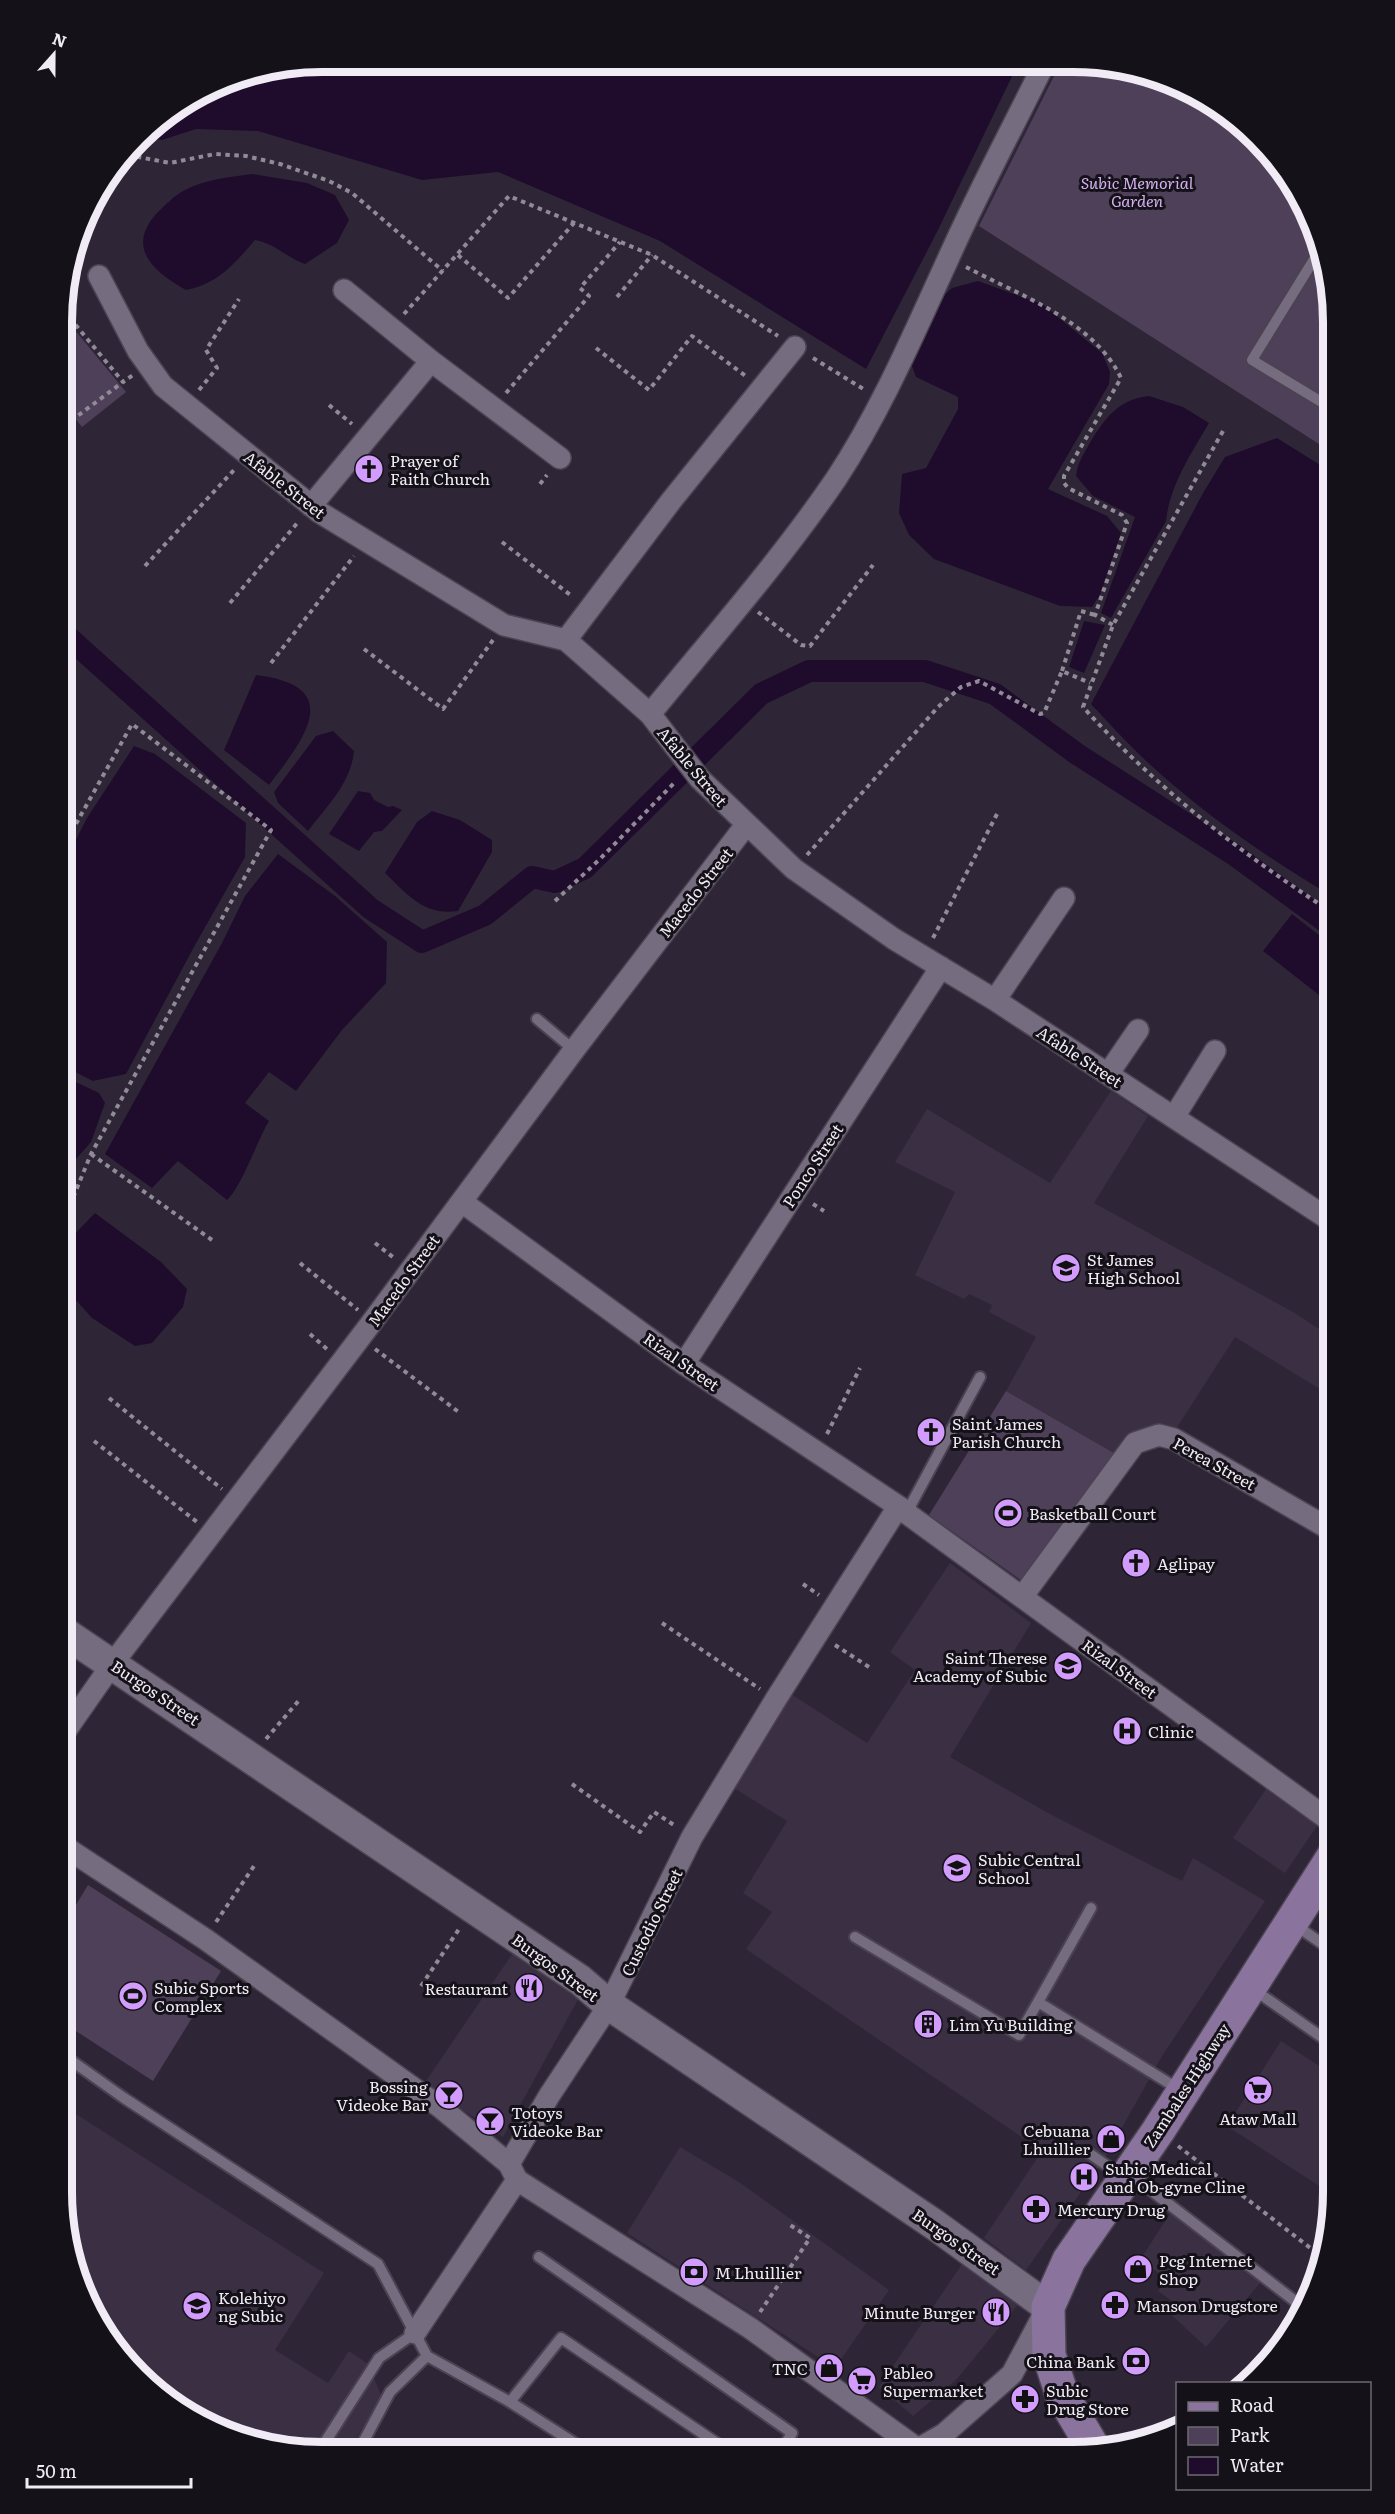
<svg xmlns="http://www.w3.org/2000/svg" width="1395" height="2514" font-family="Literata,serif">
<rect width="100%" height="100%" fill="#2e2636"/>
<path fill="#3b2f44" d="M 1111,1091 L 1148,1116 L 1094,1203 L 1293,1312 L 1333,1338 L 1333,1397 L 1235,1337 L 1174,1432 L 1164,1429 L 1125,1438 L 1114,1453 L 1006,1391 L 1036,1337 L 989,1312 L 992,1305 L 969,1294 L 964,1299 L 915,1275 L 955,1192 L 895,1162 L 927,1109 L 1050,1183 Z
M 950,1563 L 1031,1623 L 950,1757 L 1048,1813 L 1182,1881 L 1193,1858 L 1265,1901 L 1162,2056 L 1105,2158 L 1026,2270 L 984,2238 L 1042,2151 L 746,1949 L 772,1912 L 743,1893 L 787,1821 L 734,1788 L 791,1694 L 867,1743 L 915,1670 L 890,1652 Z
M 1266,1789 L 1317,1826 L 1285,1873 L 1233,1838 Z
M 515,1950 L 581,1994 L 503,2137 L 424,2084 Z
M 1281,2041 L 1333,2075 L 1333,2195 L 1227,2126 Z
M 62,2105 L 324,2273 L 275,2350 L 328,2383 L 349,2351 L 368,2364 L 382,2397 L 349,2450 L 288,2450 L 207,2426 L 151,2388 L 106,2337 L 75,2276 L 62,2192 Z
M 680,2147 L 739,2182 L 889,2290 L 835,2368 L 627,2233 Z
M 1171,2212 L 1261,2282 L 1206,2347 L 1164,2308 L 1173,2302 L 1158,2291 L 1166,2278 L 1140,2260 Z
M 966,2258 L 1020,2302 L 957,2379 L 913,2416 L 879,2387 Z"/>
<path fill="#4e4059" d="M 1059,66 L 1123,66 L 1188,88 L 1244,126 L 1289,177 L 1320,238 L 1333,322 L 1333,453 L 979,226 Z
M 64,317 L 126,392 L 82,427 L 64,404 Z
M 1006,1391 L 1114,1453 L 1025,1583 L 929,1515 Z
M 88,1885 L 221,1971 L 153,2081 L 62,2022 L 62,1928 Z"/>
<path fill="#1f0c2c" d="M 322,62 L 1017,66 L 936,234 L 866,369 L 660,241 L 498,172 L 422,180 L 258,131 L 196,129 L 162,140 L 142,137 L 150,126 L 223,81 Z
M 253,174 L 307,183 L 335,195 L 349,220 L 337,243 L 305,264 C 287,258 274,243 255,240 C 235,263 218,284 186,290 C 154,272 125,248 157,213 C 165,205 175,195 185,190 C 206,179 230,177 253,174 Z
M 978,281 L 1042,304 L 1102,353 L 1110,372 L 1109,384 L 1048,489 L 1107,516 L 1121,533 L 1100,595 L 1092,607 L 1060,606 L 934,559 L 909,535 L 899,513 L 902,474 L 926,468 L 958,409 L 958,397 L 916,377 L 909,358 L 936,302 L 952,288 Z
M 1149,396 L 1183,407 L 1209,423 C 1191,454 1170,485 1166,521 L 1111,618 L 1101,613 L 1135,517 L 1093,496 L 1076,476 C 1078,461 1084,454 1091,441 C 1106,417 1119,399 1149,396 Z
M 1277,438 L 1333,473 L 1333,897 C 1266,857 1199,811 1142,757 C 1124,740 1108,722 1091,704 L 1203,493 L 1225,457 Z
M 1084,621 L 1105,625 L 1084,673 L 1069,667 Z
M 256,675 C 346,686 305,738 269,785 L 224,750 Z
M 333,731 L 354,751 C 351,783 327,806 308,831 L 278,803 L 274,792 L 316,736 Z
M 134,746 L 155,754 L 246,823 L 245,857 L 195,945 L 126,1074 L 93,1081 L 63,1066 L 63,865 L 87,818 Z
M 358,791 L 370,793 L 374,800 L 388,807 L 393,806 L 402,810 L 382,831 L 374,832 L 359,851 L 329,834 Z
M 432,811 L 460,820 L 492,840 L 492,852 L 458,911 C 424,916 408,895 385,873 L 417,822 Z
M 278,854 L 335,896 L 387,942 L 386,983 L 342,1030 L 296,1091 L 269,1072 L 245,1103 L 269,1121 C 257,1141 241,1188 227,1200 L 178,1161 L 152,1188 L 105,1154 L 222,943 L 245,896 Z
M 1292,914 L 1333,946 L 1333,1006 L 1263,951 Z
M 63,1076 L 99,1093 L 105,1103 L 91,1142 L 76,1159 L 63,1157 Z
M 95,1213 L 161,1262 L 187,1289 L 183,1307 L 152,1343 L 135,1346 L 92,1318 L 63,1286 C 63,1241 65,1244 95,1213 Z"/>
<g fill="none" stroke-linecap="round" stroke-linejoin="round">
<path stroke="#1f0c2c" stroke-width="22" d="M 63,637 L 67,636 L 371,909 L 422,942 L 485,915 L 532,877 L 555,882 L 585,868 L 761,694 L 809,671 L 925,671 L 995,694 L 1077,754 L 1236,856 L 1333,927"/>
<g stroke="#4b4351" stroke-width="14">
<path id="lane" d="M 1321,248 L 1252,360 L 1333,409
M 537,1019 L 574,1050
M 907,1512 L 980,1377
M 1295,1925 L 1333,1951
M 855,1937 L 1019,2035 L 1038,2002 L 1180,2090
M 1253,1989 L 1333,2045
M 1038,2002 L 1091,1908
M 62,2054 L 124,2098 L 378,2264 L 427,2356 L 390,2392 L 359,2450
M 1086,2151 L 1123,2177
M 1131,2175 L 1304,2308
M 539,2257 L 792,2433 L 781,2452
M 427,2356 L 510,2402 L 587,2451
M 510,2402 L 561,2338 L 730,2452
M 1166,2434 L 1178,2425
M 320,2450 L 379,2358 L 415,2333"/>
</g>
<g stroke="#4b4351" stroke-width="24">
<path id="street" d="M 99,276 L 138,351 L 163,386 L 319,512 L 504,625 L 566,640 L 650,714 L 700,779 L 794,869 L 894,939 L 995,1000 L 1333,1222
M 344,290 L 431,361 L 560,458
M 311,506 L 431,361
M 566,640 L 671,501 L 795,347
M 650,714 C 713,637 780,561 836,479 C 882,409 914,333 949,257 C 978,192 1012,129 1043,66
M 995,1000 L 1064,898
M 1108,1074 L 1138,1030
M 1174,1117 L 1215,1051
M 462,1202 L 684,1364 L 907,1512
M 684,1364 L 941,967
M 1022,1597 L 1135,1443 L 1159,1435 L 1174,1439 L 1333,1531
M 62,1736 L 113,1663 L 372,1322 L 574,1050 L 746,825
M 62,1845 L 205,1939 L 440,2107 L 509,2164 L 517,2180 L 415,2333
M 509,2164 L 549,2096 L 609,2005 L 692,1837 L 776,1699 L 898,1507 L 1333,1823
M 517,2180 L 750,2328 L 918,2449 L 944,2434 L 1012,2374 L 1045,2312"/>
</g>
<g stroke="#4b4351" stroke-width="33">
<path id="secondary" d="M 62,1631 L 580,1980 L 609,2005 L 935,2225 L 1048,2307"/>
</g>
<g stroke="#4b4351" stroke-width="36">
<path id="primary" d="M 1094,2449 L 1062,2395 L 1049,2355 L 1048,2307 L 1069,2260 L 1158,2131 L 1333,1857"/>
</g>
<path stroke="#918a97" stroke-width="4" stroke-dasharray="4.5 4.5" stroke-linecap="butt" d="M 128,155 L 170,163 L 215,154 L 246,156 L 280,164 L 329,181 L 352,193 L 443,271
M 458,255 L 508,298 L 574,223
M 966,267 C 1019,295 1094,321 1121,378 L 1064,476 L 1064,483 L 1068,488 L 1122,515 L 1127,523 L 1095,615 L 1113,625
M 617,297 L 652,255
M 64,311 L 123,382 L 133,375
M 404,314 L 509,196 L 652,255 L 778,336
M 596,348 L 649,390 L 692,336 L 747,377
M 813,358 L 865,390
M 199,390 L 217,368 L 206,350 L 239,299
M 506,393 L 589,296 L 580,288 L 620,242
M 329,405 L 352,424
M 64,426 L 123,382
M 1223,431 L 1113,625 L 1083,707 C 1156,788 1242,854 1333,913
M 540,484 L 547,475
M 502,542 L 573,597
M 145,566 L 234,470
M 230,603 L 299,521
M 758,612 L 801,645 L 810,646 L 873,565
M 364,649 L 443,709 L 493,640
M 271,663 L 354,556
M 1062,671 L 1081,611 L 1095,615
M 807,855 L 938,707 L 961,687 L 979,681 L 1040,714 L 1044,713 L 1062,671 L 1090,683
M 555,901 L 600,859 L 676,781
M 933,938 L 997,814
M 91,1154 L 212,1240
M 813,1204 L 824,1211
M 63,1222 L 91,1154 L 271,830 L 132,724 L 63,847
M 375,1243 L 394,1258
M 300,1263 L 358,1310
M 310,1334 L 327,1349
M 375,1349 L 460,1413
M 109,1398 L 222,1489
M 827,1434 L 860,1368
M 94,1441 L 197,1522
M 803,1584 L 819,1595
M 662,1623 L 760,1689
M 835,1645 L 872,1669
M 266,1739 L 301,1698
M 572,1784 L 640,1832 L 654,1812 L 674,1825
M 216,1922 L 254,1866
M 421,1986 L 459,1929
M 1178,2146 L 1322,2257
M 760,2312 L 810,2238 L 787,2223"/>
<use href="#lane" stroke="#766c7f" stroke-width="10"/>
<use href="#street" stroke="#766c7f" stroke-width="21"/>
<use href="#secondary" stroke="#766c7f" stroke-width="30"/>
<use href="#primary" stroke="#8a739c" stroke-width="33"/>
</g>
<defs>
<g id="church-disc" transform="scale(1.5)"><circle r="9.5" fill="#d29cfd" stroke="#151118"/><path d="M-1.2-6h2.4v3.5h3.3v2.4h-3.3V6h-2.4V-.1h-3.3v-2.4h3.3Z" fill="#111"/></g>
<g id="school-disc" transform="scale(1.5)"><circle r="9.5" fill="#d29cfd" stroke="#151118"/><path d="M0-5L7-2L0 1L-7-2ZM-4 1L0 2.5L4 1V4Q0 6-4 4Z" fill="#111"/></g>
<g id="stadium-disc" transform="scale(1.5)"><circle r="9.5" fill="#d29cfd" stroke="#151118"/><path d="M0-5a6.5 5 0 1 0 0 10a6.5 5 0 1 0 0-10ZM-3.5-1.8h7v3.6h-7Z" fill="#111"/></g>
<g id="hospital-disc" transform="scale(1.5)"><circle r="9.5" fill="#d29cfd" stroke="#151118"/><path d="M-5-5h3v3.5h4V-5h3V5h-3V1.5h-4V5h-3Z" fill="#111"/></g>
<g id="restaurant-disc" transform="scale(1.5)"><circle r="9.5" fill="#d29cfd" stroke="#151118"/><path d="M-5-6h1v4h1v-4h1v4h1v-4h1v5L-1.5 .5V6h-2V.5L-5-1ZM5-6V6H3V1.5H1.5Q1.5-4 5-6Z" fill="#111"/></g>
<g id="building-disc" transform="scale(1.5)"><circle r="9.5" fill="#d29cfd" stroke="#151118"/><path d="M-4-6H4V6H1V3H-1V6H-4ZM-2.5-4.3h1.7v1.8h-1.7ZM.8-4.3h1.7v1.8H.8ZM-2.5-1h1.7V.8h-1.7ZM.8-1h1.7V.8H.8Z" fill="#111"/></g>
<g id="supermarket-disc" transform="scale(1.5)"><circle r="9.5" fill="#d29cfd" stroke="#151118"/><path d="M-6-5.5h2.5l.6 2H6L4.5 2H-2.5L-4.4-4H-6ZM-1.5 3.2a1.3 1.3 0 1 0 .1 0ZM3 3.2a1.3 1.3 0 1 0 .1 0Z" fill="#111"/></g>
<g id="bar-disc" transform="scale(1.5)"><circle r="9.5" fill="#d29cfd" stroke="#151118"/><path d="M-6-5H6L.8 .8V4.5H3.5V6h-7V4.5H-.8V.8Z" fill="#111"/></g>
<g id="shop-disc" transform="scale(1.5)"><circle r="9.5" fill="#d29cfd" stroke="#151118"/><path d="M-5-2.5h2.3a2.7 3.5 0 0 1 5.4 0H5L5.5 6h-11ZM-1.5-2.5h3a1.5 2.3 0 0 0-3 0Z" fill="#111"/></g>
<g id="pharmacy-disc" transform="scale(1.5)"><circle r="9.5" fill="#d29cfd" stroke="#151118"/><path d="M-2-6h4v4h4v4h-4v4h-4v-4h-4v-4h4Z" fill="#111"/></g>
<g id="bank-disc" transform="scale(1.5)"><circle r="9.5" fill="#d29cfd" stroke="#151118"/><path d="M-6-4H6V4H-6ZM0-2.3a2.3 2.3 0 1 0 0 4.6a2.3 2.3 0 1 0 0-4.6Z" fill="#111"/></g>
<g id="university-disc" transform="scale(1.5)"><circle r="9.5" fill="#d29cfd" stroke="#151118"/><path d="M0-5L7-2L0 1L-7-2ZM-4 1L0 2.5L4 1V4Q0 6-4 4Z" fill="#111"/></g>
</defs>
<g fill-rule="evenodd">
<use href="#church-disc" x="369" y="469"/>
<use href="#school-disc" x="1066" y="1268"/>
<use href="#church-disc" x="931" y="1432"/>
<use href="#stadium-disc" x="1008" y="1513"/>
<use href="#church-disc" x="1136" y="1563"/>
<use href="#school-disc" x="1068" y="1666"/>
<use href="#hospital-disc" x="1127" y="1731"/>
<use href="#school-disc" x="957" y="1868"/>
<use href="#restaurant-disc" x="529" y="1988"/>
<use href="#stadium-disc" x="133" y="1996"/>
<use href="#building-disc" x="928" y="2024"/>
<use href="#supermarket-disc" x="1258" y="2090"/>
<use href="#bar-disc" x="449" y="2095"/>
<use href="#bar-disc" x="490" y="2121"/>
<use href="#shop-disc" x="1111" y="2139"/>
<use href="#hospital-disc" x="1084" y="2177"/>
<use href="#pharmacy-disc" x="1036" y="2209"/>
<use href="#shop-disc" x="1138" y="2269"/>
<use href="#bank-disc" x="694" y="2272"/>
<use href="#pharmacy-disc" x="1115" y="2305"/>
<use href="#university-disc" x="197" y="2306"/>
<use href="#restaurant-disc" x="996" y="2312"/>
<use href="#bank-disc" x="1136" y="2361"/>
<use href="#shop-disc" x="829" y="2368"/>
<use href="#supermarket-disc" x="862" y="2381"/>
<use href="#pharmacy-disc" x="1025" y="2399"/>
</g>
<g text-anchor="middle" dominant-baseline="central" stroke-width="6" stroke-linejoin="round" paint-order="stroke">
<g font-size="16" font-style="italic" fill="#d2b0ef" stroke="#151118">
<text x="1137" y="182">Subic Memorial<tspan x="1137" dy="18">Garden</tspan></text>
</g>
<g font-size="16" fill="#f1ebf6" stroke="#151118" text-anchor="start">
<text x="390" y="460">Prayer of<tspan x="390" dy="18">Faith Church</tspan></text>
<text x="1087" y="1259">St James<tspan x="1087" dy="18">High School</tspan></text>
<text x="952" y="1423">Saint James<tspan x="952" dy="18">Parish Church</tspan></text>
<text x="1029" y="1513">Basketball Court</text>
<text x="1157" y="1563">Aglipay</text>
<text x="1047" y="1657" text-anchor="end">Saint Therese<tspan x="1047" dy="18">Academy of Subic</tspan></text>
<text x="1148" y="1731">Clinic</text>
<text x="978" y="1859">Subic Central<tspan x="978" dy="18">School</tspan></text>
<text x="154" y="1987">Subic Sports<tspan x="154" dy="18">Complex</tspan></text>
<text x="508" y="1988" text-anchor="end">Restaurant</text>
<text x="949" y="2024">Lim Yu Building</text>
<text x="428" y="2086" text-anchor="end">Bossing<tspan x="428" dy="18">Videoke Bar</tspan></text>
<text x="511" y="2112">Totoys<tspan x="511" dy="18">Videoke Bar</tspan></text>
<text x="1258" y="2118" text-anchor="middle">Ataw Mall</text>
<text x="1090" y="2130" text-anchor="end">Cebuana<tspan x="1090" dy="18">Lhuillier</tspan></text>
<text x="1105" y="2168">Subic Medical<tspan x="1105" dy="18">and Ob-gyne Cline</tspan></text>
<text x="1057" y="2209">Mercury Drug</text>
<text x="1159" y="2260">Pcg Internet<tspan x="1159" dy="18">Shop</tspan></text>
<text x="715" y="2272">M Lhuillier</text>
<text x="218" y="2297">Kolehiyo<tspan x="218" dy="18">ng Subic</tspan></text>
<text x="1136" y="2305">Manson Drugstore</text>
<text x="975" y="2312" text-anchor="end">Minute Burger</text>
<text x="1115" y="2361" text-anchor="end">China Bank</text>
<text x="808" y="2368" text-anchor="end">TNC</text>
<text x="883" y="2372">Pableo<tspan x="883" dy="18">Supermarket</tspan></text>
<text x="1046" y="2390">Subic<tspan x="1046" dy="18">Drug Store</tspan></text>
</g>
<g font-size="16" fill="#f1ebf6" stroke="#151118">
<text transform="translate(285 484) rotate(38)">Afable Street</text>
<text transform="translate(693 766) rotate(50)">Afable Street</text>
<text transform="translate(695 892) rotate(-52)">Macedo Street</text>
<text transform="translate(1080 1056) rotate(33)">Afable Street</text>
<text transform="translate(812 1165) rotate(-57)">Ponco Street</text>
<text transform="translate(403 1280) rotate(-54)">Macedo Street</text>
<text transform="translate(682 1361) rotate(35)">Rizal Street</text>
<text transform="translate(1215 1463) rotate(29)">Perea Street</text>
<text transform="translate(1120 1668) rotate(36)">Rizal Street</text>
<text transform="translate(156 1692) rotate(34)">Burgos Street</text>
<text transform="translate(651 1922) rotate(-64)">Custodio Street</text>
<text transform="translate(556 1967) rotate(36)">Burgos Street</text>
<text transform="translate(1186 2085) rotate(-57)">Zambales Highway</text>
<text transform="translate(957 2241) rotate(35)">Burgos Street</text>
</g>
</g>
<path d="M0 0H1395V2514H0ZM322 72H1073A250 250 0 0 1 1323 322V2192A250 250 0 0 1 1073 2442H322A250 250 0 0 1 72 2192V322A250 250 0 0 1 322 72Z" fill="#151118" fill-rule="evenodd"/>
<path fill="none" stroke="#f1ebf6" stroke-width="8" d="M322 72H1073A250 250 0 0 1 1323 322V2192A250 250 0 0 1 1073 2442H322A250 250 0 0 1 72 2192V322A250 250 0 0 1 322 72Z"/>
<rect x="1176" y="2382" width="195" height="108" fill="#151118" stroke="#6d6871" stroke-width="1.5"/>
<rect x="1188" y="2402" width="30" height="9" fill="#8a739c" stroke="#6d6871" stroke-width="1.5"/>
<text x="1230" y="2412" font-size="18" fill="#f1ebf6">Road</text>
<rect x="1188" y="2427" width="30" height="18" fill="#4e4059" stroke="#6d6871" stroke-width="1.5"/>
<text x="1230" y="2442" font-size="18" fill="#f1ebf6">Park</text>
<rect x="1188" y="2457" width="30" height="18" fill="#1f0c2c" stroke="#6d6871" stroke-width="1.5"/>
<text x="1230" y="2472" font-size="18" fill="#f1ebf6">Water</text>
<g transform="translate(54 54) rotate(21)" stroke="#151118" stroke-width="4.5" paint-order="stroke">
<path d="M0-4.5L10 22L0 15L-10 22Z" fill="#f1ebf6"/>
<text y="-9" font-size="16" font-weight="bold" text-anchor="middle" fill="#f1ebf6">N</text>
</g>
<path d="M27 2478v9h164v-9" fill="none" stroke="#f1ebf6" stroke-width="3"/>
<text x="36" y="2478" font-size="18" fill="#f1ebf6" stroke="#151118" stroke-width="4.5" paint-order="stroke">50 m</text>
</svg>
